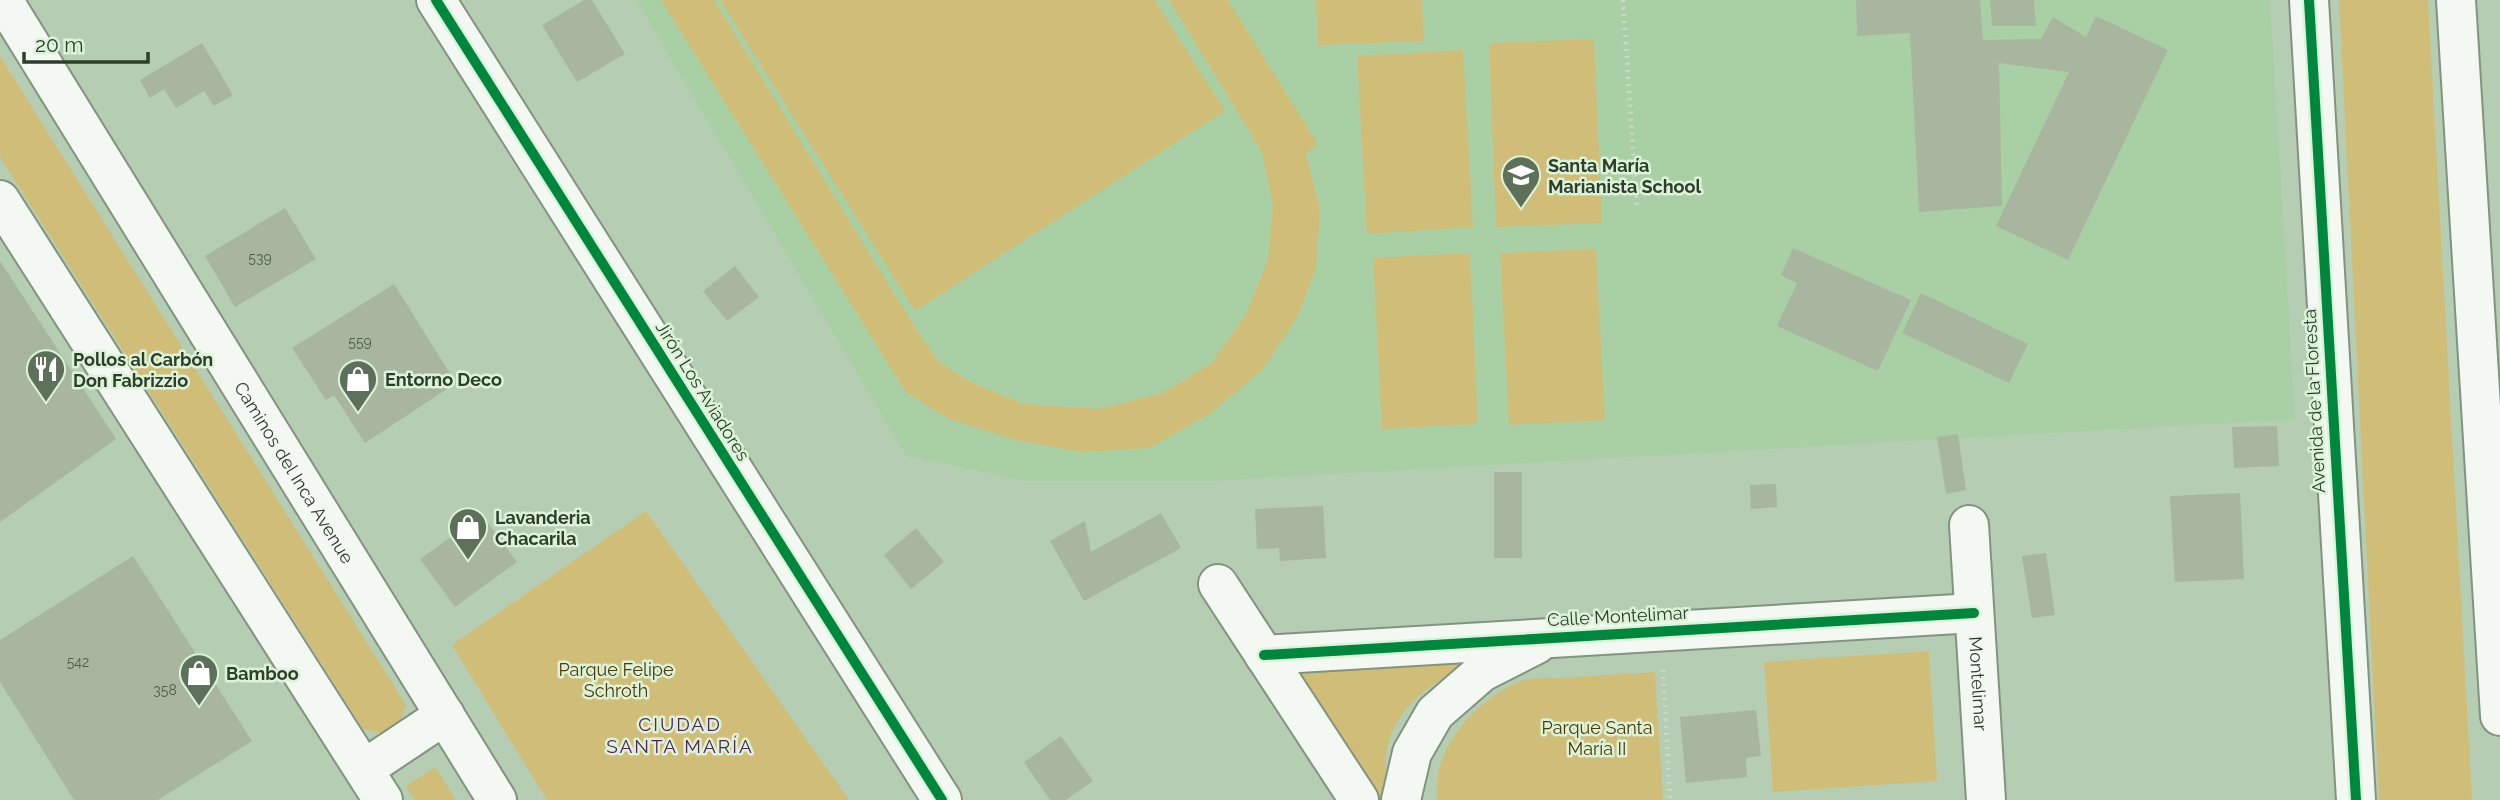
<svg xmlns="http://www.w3.org/2000/svg" width="2500" height="800" font-family="Raleway,sans-serif">
<rect width="100%" height="100%" fill="#b5cdb2"/>
<path fill="#a9d0a4" d="M 636,0 L 2270,0 L 2295,419 L 1210,481 L 1026,481 L 906,456 Z"/>
<path fill="#d0be78" d="M 661,0 L 714,0 L 916,329 L 939,362 L 972,383 L 1024,404 L 1098,409 L 1163,393 L 1212,363 L 1246,314 L 1268,260 L 1273,206 L 1262,152 L 1169,0 L 1228,0 L 1318,144 L 1306,153 L 1320,210 L 1316,268 L 1297,318 L 1262,370 L 1210,414 L 1149,448 L 1082,452 L 1014,440 L 949,419 L 906,392 Z
M 720,0 L 1155,0 L 1225,111 L 915,311 Z
M 1316,0 L 1422,0 L 1424,41 L 1318,45 Z
M 2339,0 L 2428,0 L 2472,800 L 2379,800 Z
M 1594,39 L 1602,223 L 1496,227 L 1489,43 Z
M 1463,50 L 1473,227 L 1367,234 L 1357,56 Z
M 0,56 L 406,705 L 398,727 L 382,734 L 363,729 L 0,157 Z
M 1596,249 L 1605,420 L 1509,425 L 1500,253 Z
M 1470,253 L 1478,424 L 1382,429 L 1373,258 Z
M 646,511 L 849,800 L 547,800 L 452,645 Z
M 1929,651 L 1937,781 L 1773,792 L 1764,662 Z
M 1485,652 C 1442,679 1394,700 1386,756 C 1385,770 1387,786 1387,800 L 1378,800 L 1297,666 Z
M 1655,672 L 1663,800 L 1437,800 C 1431,750 1476,698 1522,681 C 1532,677 1548,679 1559,678 C 1591,676 1623,674 1655,672 Z
M 435,767 L 456,800 L 415,800 L 406,786 Z"/>
<path fill="#a9b69f" d="M 584,0 L 592,0 L 625,54 L 577,82 L 542,25 Z
M 1856,0 L 1980,0 L 1983,40 L 2041,39 L 2053,17 L 2086,37 L 2096,16 L 2168,50 L 2068,260 L 1996,226 L 2069,72 L 1999,63 L 2002,206 L 1919,212 L 1910,33 L 1857,36 Z
M 1990,0 L 2034,0 L 2036,26 L 1992,26 Z
M 202,43 L 233,95 L 214,106 L 204,91 L 176,108 L 164,89 L 150,98 L 140,80 Z
M 285,208 L 316,259 L 235,307 L 205,256 Z
M 1793,248 L 1911,300 L 1878,371 L 1777,326 L 1797,283 L 1781,275 Z
M 0,261 L 116,439 L 0,522 Z
M 735,266 L 759,297 L 727,321 L 703,291 Z
M 394,284 L 456,383 L 365,443 L 334,395 L 326,400 L 292,348 Z
M 1921,293 L 2028,344 L 2009,383 L 1902,333 Z
M 2277,426 L 2279,466 L 2234,468 L 2232,427 Z
M 1958,434 L 1966,490 L 1946,494 L 1937,437 Z
M 1494,472 L 1522,472 L 1522,558 L 1494,558 Z
M 1776,484 L 1777,507 L 1751,509 L 1750,485 Z
M 2240,493 L 2244,579 L 2175,582 L 2170,496 Z
M 1323,506 L 1326,558 L 1280,561 L 1279,548 L 1257,549 L 1255,509 Z
M 1161,513 L 1181,548 L 1084,601 L 1050,541 L 1085,521 L 1091,552 Z
M 482,515 L 517,562 L 455,607 L 420,559 Z
M 916,528 L 944,562 L 911,589 L 884,555 Z
M 2046,553 L 2055,615 L 2032,618 L 2022,556 Z
M 133,556 L 252,741 L 158,800 L 74,800 L 0,682 L 0,640 Z
M 1756,710 L 1761,756 L 1746,758 L 1747,777 L 1686,783 L 1680,717 Z
M 1061,736 L 1093,781 L 1066,800 L 1050,800 L 1024,762 Z"/>
<g fill="none" stroke-linecap="round" stroke-linejoin="round">
<g stroke="#82947f" stroke-width="42">
<g id="street">
<path d="M 436,0 L 942,800"/>
<path id="s1" d="M 1969,525 L 1986,800"/>
<path d="M 1218,584 L 1359,800"/>
<path d="M 1264,655 L 1974,613"/>
<path d="M 1401,800 L 1412,753 L 1435,713 L 1482,672 L 1537,644"/>
</g>
</g>
<g stroke="#82947f" stroke-width="42">
<g id="secondary">
<path id="s2" d="M 3,0 L 497,800"/>
<path d="M 2309,0 L 2356,800"/>
<path d="M 2456,0 L 2500,716"/>
<path d="M 0,200 L 383,800"/>
<path d="M 364,769 L 445,715"/>
</g>
</g>
<path stroke="#ced6cd" stroke-width="4.5" stroke-dasharray="2 5" stroke-linecap="butt" d="M 1623,0 L 1637,209
M 1663,670 L 1670,800"/>
<use href="#street" stroke="#f4f8f3" stroke-width="38"/>
<use href="#secondary" stroke="#f4f8f3" stroke-width="38"/>
<g stroke="#ddf3d9" stroke-width="15">
<path id="cycleway" d="M 436,0 L 942,800
M 2309,0 L 2356,800
M 1264,655 L 1974,613"/>
</g>
<use href="#cycleway" stroke="#00873e" stroke-width="10"/>
</g>
<defs>
<g id="school-pin" transform="scale(2.0125)"><path d="M0 17L-7.5 6A9.5 9.5 0 1 1 7.5 6Z" fill="#5d715a" stroke="#ddf3d9"/><path d="M0-5L7-2L0 1L-7-2ZM-4 1L0 2.5L4 1V4Q0 6-4 4Z" fill="#fff"/></g>
<g id="restaurant-pin" transform="scale(2.0125)"><path d="M0 17L-7.5 6A9.5 9.5 0 1 1 7.5 6Z" fill="#5d715a" stroke="#ddf3d9"/><path d="M-5-6h1v4h1v-4h1v4h1v-4h1v5L-1.5 .5V6h-2V.5L-5-1ZM5-6V6H3V1.5H1.5Q1.5-4 5-6Z" fill="#fff"/></g>
<g id="shop-pin" transform="scale(2.0125)"><path d="M0 17L-7.5 6A9.5 9.5 0 1 1 7.5 6Z" fill="#5d715a" stroke="#ddf3d9"/><path d="M-5-2.5h2.3a2.7 3.5 0 0 1 5.4 0H5L5.5 6h-11ZM-1.5-2.5h3a1.5 2.3 0 0 0-3 0Z" fill="#fff"/></g>
</defs>
<g fill-rule="evenodd">
<use href="#school-pin" x="1521" y="175"/>
<use href="#restaurant-pin" x="46" y="369"/>
<use href="#shop-pin" x="358" y="379"/>
<use href="#shop-pin" x="468" y="527"/>
<use href="#shop-pin" x="199" y="673"/>
</g>
<g text-anchor="middle" dominant-baseline="central" stroke-width="5" stroke-linejoin="round" paint-order="stroke">
<g font-size="14" fill="#4c5d48">
<text x="260" y="258">539</text>
<text x="360" y="342">559</text>
<text x="78" y="662">542</text>
<text x="165" y="690">358</text>
</g>
<g font-size="18" font-weight="bold" fill="#2d3f2b" stroke="#ddf3d9" text-anchor="start">
<text x="1548" y="165">Santa María<tspan x="1548" dy="21">Marianista School</tspan></text>
<text x="73" y="359">Pollos al Carbón<tspan x="73" dy="21">Don Fabrizzio</tspan></text>
<text x="385" y="379">Entorno Deco</text>
<text x="495" y="517">Lavanderia<tspan x="495" dy="21">Chacarila</tspan></text>
<text x="226" y="673">Bamboo</text>
</g>
<g font-size="18" fill="#2d3f2b" stroke="#ddf3d9">
<text transform="translate(703 391) rotate(58)">Jirón Los Aviadores</text>
<text transform="translate(2314 401) rotate(-93)">Avenida de la Floresta</text>
<text stroke="none"><textPath href="#s2" startOffset="555">Caminos del Inca Avenue</textPath></text>
<text transform="translate(1618 616) rotate(-3)">Calle Montelimar</text>
<text stroke="none"><textPath href="#s1" startOffset="159">Montelimar</textPath></text>
</g>
<g font-size="18" fill="#4f3803" stroke="#ddf3d9">
<text x="616" y="669">Parque Felipe<tspan x="616" dy="21">Schroth</tspan></text>
<text x="1597" y="727">Parque Santa<tspan x="1597" dy="21">María II</tspan></text>
</g>
<g font-size="19" letter-spacing="2" fill="#512559" stroke="#ddf3d9">
<text x="680" y="724">CIUDAD<tspan x="680" dy="22">SANTA MARÍA</tspan></text>
</g>
</g>
<path d="M24 52v10h124v-10" fill="none" stroke="#2d3f2b" stroke-width="3.5"/>
<text x="35" y="52" font-size="21" fill="#2d3f2b" stroke="#ddf3d9" stroke-width="5" paint-order="stroke">20 m</text>
</svg>
